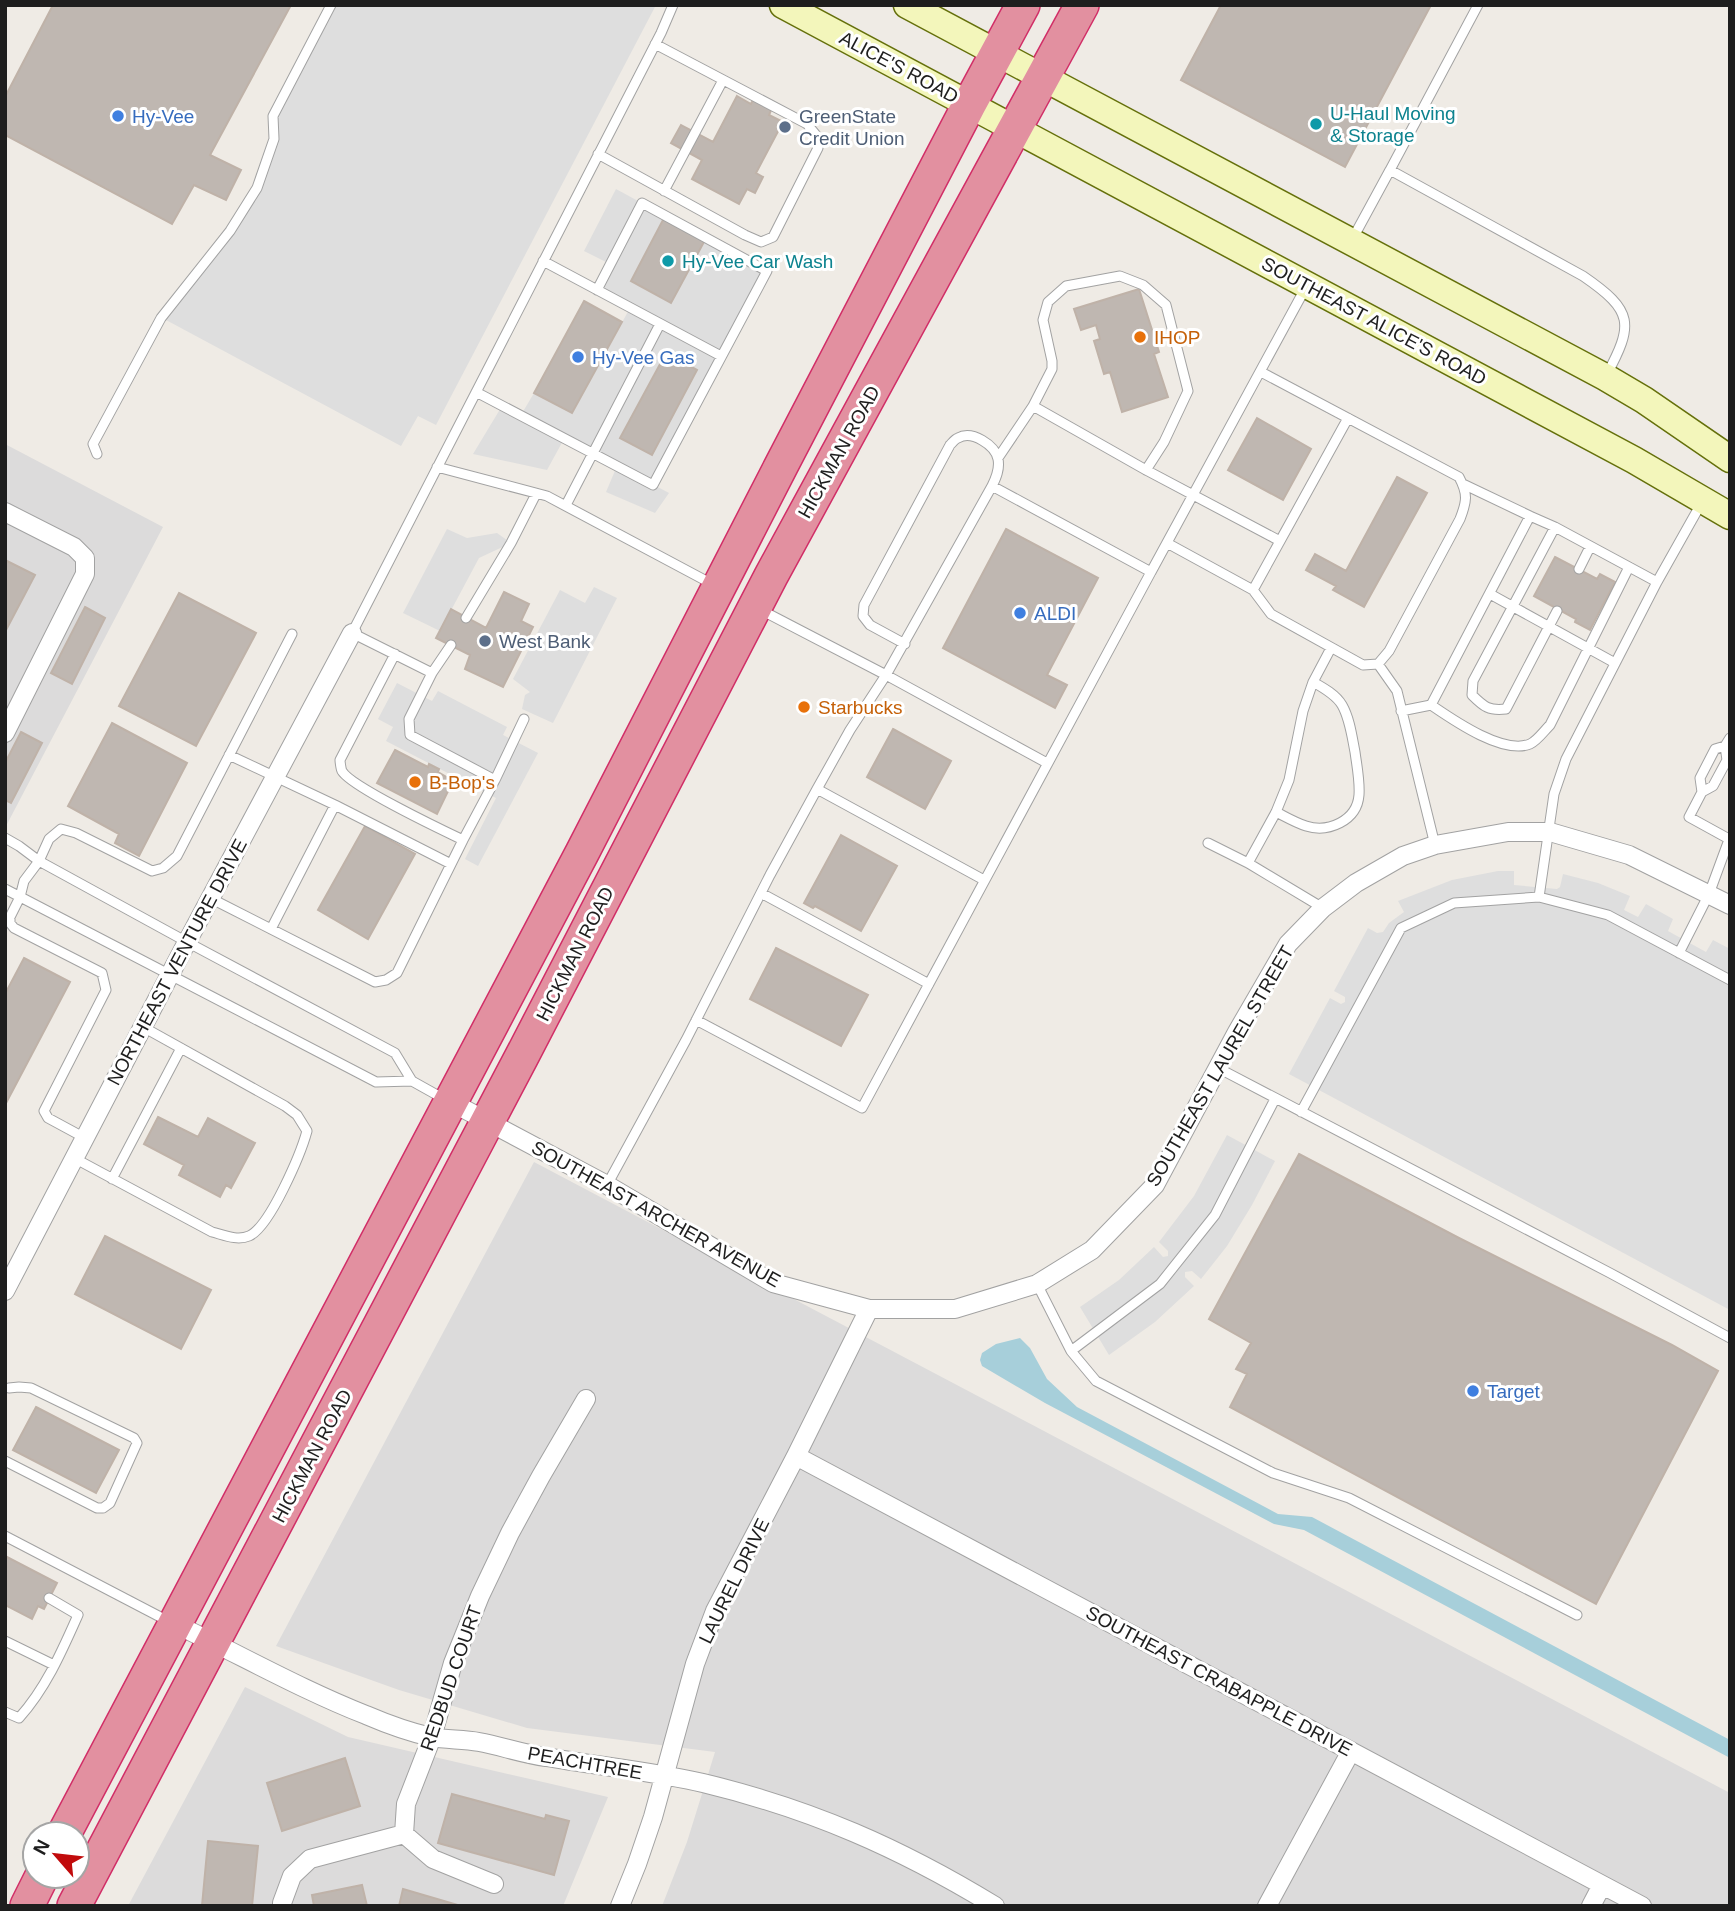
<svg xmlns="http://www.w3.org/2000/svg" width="1735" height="1911" font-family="Arial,sans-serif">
<rect width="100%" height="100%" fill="#efebe5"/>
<path fill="#dcdbdb" d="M 5,444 L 163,527 L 5,828 Z
M 534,1162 L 1730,1793 L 1730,1906 L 662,1906 L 687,1842 L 715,1752 L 527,1728 L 399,1690 L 276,1646 Z
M 245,1687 L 348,1737 L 608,1797 L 563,1906 L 128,1906 Z"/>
<path fill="#dedede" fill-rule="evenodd" d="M 331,5 L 656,5 L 436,425 L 418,416 L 401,446 L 166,320 L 183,291 L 243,214 L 274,139 L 273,116 Z
M 616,189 L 767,271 L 654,485 L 669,493 L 655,513 L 606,492 L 617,466 L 564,439 L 547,470 L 473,454 L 502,406 L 521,415 L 534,393 L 572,413 L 630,308 L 597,290 L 610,264 L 584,251 ZM 664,218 L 704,240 L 671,303 L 631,281 ZM 665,353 L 697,370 L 652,455 L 621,438 Z
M 447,529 L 467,538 L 497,533 L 511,543 L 479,558 L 440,631 L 403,613 Z
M 594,587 L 617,598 L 553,723 L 522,709 L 525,695 L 530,692 L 513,679 L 560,590 L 585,603 Z
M 397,683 L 432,701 L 438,691 L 507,727 L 503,735 L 538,753 L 478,866 L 465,859 L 496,798 L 386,741 L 393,727 L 378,719 Z
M 1498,871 L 1514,871 L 1514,885 L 1557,889 L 1560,887 L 1563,874 L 1598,883 L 1630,896 L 1624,910 L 1638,917 L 1646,904 L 1673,919 L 1668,931 L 1706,952 L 1713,940 L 1730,949 L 1730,1310 L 1289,1074 L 1330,998 L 1341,1004 L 1345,1002 L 1345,997 L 1334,991 L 1368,928 L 1377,933 L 1383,932 L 1389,923 L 1404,912 L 1398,901 L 1452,880 Z
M 1227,1135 L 1275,1161 L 1252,1205 L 1227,1246 L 1201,1279 L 1192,1271 L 1185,1272 L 1185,1277 L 1194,1286 L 1155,1322 L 1109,1355 L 1080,1307 L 1119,1280 L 1154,1247 L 1163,1257 L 1168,1256 L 1168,1251 L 1159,1242 L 1194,1196 Z"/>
<path fill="#a7cfda" d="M 1020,1338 L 1030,1348 L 1047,1379 L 1077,1407 L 1278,1514 L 1312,1517 L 1730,1740 L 1730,1758 L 1304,1530 L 1274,1524 L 1045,1403 L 982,1366 L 980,1360 L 982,1353 L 996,1344 Z"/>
<path fill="#bfb7b1" stroke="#bfb2a8" stroke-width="2" d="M 53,5 L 291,5 L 210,155 L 241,170 L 226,200 L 194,185 L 172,224 L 5,135 L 5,97 Z
M 1221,5 L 1431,5 L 1345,167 L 1181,80 Z
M 737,96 L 751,104 L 754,98 L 772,108 L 769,115 L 783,122 L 756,173 L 763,177 L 755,193 L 747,189 L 739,204 L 692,179 L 702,160 L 671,143 L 681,125 L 713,142 Z
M 664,218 L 705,240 L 671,303 L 631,281 Z
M 1139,289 L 1159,352 L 1154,354 L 1168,397 L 1122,412 L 1110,372 L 1104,374 L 1094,341 L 1100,339 L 1096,325 L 1081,330 L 1074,309 Z
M 584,301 L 622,322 L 572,413 L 534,393 Z
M 666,353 L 697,370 L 652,455 L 620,438 Z
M 1257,418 L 1311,449 L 1283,500 L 1228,470 Z
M 1397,477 L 1427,493 L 1364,607 L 1333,590 L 1336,586 L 1306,570 L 1315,554 L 1346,571 Z
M 1006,529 L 1098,578 L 1047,675 L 1067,685 L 1055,708 L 943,648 Z
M 1555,557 L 1597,579 L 1600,574 L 1615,582 L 1590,630 L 1575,622 L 1576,619 L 1534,596 Z
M 5,560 L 35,575 L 5,632 Z
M 504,592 L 529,604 L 521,621 L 533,627 L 503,687 L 465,669 L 470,655 L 436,638 L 451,609 L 486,628 Z
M 179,593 L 256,633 L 196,746 L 119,706 Z
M 85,607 L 105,618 L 72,684 L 51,673 Z
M 112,723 L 187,763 L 139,856 L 115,843 L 119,834 L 68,806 Z
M 893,729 L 951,761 L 925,809 L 867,777 Z
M 21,732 L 42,743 L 11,803 L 5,800 L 5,763 Z
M 395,750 L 428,767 L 429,764 L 439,769 L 438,772 L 453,781 L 437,814 L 377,783 Z
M 365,826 L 415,854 L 368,939 L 318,910 Z
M 841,835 L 897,866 L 861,931 L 815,906 L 813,908 L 804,903 Z
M 776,948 L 868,995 L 841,1046 L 750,999 Z
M 24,958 L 70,982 L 5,1105 L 5,994 Z
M 158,1117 L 198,1137 L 208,1118 L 255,1143 L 231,1188 L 226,1185 L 220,1197 L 179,1175 L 184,1165 L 144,1144 Z
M 1299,1154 L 1459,1238 L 1672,1345 L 1718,1371 L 1596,1604 L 1230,1407 L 1247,1374 L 1236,1369 L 1251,1343 L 1209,1319 Z
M 105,1236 L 211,1290 L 181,1349 L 75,1294 Z
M 36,1407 L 119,1450 L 96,1493 L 13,1450 Z
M 5,1556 L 57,1583 L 44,1609 L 38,1606 L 32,1619 L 5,1605 Z
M 345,1758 L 360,1806 L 282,1831 L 267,1783 Z
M 452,1794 L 545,1819 L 546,1815 L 569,1821 L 554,1875 L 438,1843 Z
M 208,1841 L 258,1846 L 252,1906 L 202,1906 Z
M 362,1885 L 367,1906 L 314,1906 L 312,1895 Z
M 403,1889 L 461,1906 L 399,1906 Z"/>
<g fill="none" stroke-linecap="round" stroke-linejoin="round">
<g stroke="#a2a2a2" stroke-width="11">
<path id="lane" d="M 598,154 L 745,235 L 761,242 L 773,237 L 818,148 L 816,135 L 807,124 L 655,44
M 1390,170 L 1478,5
M 664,191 L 723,80
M 1353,238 L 1390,170 L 1583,276 C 1634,311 1634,324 1606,376
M 543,261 L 721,356
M 476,392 L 653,485 L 767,271 L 642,203 L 597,290
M 1033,406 L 1146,470 L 1280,541
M 97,454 L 93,444 L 161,318 L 230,231 L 257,188 L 274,139 L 273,116 L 331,5
M 998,458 L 1033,406 L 1052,369 L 1052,361 L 1043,320 L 1048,302 L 1066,286 L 1120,276 L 1143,285 L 1166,305 L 1188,391 L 1164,442 L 1146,470
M 437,467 L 547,496 L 714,585
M 566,505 L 660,324
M 1530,516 L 1555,527 L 1657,582
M 1555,527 L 1473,681 L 1472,695 C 1484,707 1489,711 1506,709 L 1557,611
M 1167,543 L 1253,590 L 1271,614 L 1363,665 L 1378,664 L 1389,651 L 1460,519 C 1467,501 1468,494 1459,477 L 1261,372
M 1579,569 L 1590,547
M 1253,590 L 1348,418
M 1490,594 L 1615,663
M 759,609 L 886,675 L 992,486 L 1151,572 L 1306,287
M 466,618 L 511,543 L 536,494
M 905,644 L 870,625 L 863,616 L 864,605 L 950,445 C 952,443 955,439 958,438 C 972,430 995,445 998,459 C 1000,469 996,478 992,486
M 451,645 L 432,673 L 352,633 L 661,33 L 673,5
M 395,654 L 340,760 C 340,761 341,770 342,771 C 350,786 442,830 463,840
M 1378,664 L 1397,691 L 1435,845
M 432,673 L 409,719 L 410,735 L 495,780
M 1431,705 C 1453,720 1503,755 1530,744 C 1537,741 1544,731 1550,725 L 1629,567
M 1401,711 L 1431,705 L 1530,516 L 1463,484
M 229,755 L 335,805 L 451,864
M 817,789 L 984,880
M 1702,792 L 1700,778 L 1715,749 L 1725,746
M 1276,812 C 1286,817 1296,823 1306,826 C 1328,833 1357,821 1359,795 C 1360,781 1357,767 1355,752 C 1352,737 1350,719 1342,705 C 1336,695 1324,688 1313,682
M 5,838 L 19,846 L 39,861 L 187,942 L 395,1053 L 412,1081 L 446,1100
M 1729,839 L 1689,817 L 1702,792 L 1713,786 L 1727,760 L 1725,746 L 1730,738
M 1208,843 L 1248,863 L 1323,908
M 1248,863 L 1276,812 L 1289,780 L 1303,711 L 1313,682 L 1331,648
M 5,889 L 376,1082 L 412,1081
M 761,893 L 929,984
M 1539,897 L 1554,794 L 1566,759 L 1657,582 L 1702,502
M 210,898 L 375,982 L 386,980 L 397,973 L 463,840 L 495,780 L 524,719
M 271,929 L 335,805
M 1679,953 L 1709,894 L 1730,837
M 696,1020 L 862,1108 L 1151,572
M 1218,1068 L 1610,1273 L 1730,1338
M 1301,1112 L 1401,928 L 1454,903 L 1539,897 L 1608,915 L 1730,980
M 85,1138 L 48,1118 L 44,1111 L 106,990 L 102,973 L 14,928 L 10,923 L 10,917 L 20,897 L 24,881 L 39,861 L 49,839 L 61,829 L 76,833 L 152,871 L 163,868 L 177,856 L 292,634
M 74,1158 L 212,1232 C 224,1235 237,1241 249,1236 C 270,1227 301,1153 307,1131 L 297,1115 L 285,1106 L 143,1027
M 112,1179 L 181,1048
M 607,1185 L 686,1040 L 770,875 L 817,789 L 850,730 L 886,675 L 1047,763
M 1037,1284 L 1071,1351 L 1160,1284 L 1215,1215 L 1275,1099
M 1071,1351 L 1096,1381 L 1273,1473 L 1349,1498 L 1577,1615
M 5,1461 L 97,1508 L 103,1508 L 110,1503 L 137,1443 L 134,1438 L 31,1388 L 19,1387 L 9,1388
M 5,1536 L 168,1621
M 5,1641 L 54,1665
M 5,1712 L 19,1718 C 46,1688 62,1651 78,1615 L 49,1598"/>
</g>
<g stroke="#a2a2a2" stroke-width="20">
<path id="street" d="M 5,512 L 74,547 L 85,558 L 85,574 L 5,733
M 449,1101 L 607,1185 L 773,1283 L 869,1309 L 955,1309 L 1037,1284 L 1092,1250 L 1155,1185 L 1237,1032 L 1288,944 L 1323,908 L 1356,883 L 1403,856 L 1435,845 L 1508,832 L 1550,832 L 1629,855 L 1730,905
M 5,1291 L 187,942 L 352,633
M 796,1456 L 1642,1906
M 175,1624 C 239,1654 300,1689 366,1715 C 387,1724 409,1732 431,1737 C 447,1740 463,1739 479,1742 C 501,1746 523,1754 546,1757 C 598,1766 651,1771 703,1783 C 811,1809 900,1848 995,1906
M 494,1884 L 433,1859 L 404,1834 L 406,1804 L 432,1737 L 453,1663 L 480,1596 L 510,1533 L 541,1476 L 586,1399
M 282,1906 L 282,1903 L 292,1876 L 310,1859 L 404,1834
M 620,1906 L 637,1864 L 653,1817 L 695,1664 L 715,1611 L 796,1456 L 869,1309
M 1267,1906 L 1351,1751
M 1591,1906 L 1602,1885"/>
</g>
<g stroke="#65700b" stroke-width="29">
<path id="secondary" d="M 783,5 L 1634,460 L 1730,516
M 907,5 L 1605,377 L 1644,400 L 1730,459"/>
</g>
<g stroke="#d12e67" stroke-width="36">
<path id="highway" d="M 64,1834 L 582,853 L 782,464 L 969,105 L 1023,5
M 27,1906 L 42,1876
M 74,1906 L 522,1056 L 771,576 L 1082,5"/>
</g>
<use href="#lane" stroke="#fff" stroke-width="9"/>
<use href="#street" stroke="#fff" stroke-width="18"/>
<use href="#secondary" stroke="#f3f6bb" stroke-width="26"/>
<use href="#highway" stroke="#e290a0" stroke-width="33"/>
</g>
<g fill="#3f7fe0" stroke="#fff" stroke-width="2.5">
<circle cx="118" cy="116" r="7"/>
<circle cx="578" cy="357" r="7"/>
<circle cx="1020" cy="613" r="7"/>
<circle cx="1473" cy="1391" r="7"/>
</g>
<g fill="#0f9aa8" stroke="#fff" stroke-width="2.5">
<circle cx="1316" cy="124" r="7"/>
<circle cx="668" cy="261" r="7"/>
</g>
<g fill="#5c6f8a" stroke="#fff" stroke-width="2.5">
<circle cx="785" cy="127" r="7"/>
<circle cx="485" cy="641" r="7"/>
</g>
<g fill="#e8710a" stroke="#fff" stroke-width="2.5">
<circle cx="1140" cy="337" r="7"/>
<circle cx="804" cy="707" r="7"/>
<circle cx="415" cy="782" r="7"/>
</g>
<g text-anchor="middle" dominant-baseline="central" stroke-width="6" stroke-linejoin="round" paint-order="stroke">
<g font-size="19" fill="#1e1e1e" stroke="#fff">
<text transform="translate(899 67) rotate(28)">ALICE'S ROAD</text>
<text transform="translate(1374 321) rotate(28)">SOUTHEAST ALICE'S ROAD</text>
<text transform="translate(839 452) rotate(-61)">HICKMAN ROAD</text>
<text transform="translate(575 954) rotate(-63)">HICKMAN ROAD</text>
<text transform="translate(177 962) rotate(-62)">NORTHEAST VENTURE DRIVE</text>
<text transform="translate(1220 1066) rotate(-60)">SOUTHEAST LAUREL STREET</text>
<text transform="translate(656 1214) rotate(29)">SOUTHEAST ARCHER AVENUE</text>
<text transform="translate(312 1456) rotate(-62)">HICKMAN ROAD</text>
<text transform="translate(734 1581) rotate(-64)">LAUREL DRIVE</text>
<text transform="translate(451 1678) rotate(-71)">REDBUD COURT</text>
<text transform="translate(1219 1681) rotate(28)">SOUTHEAST CRABAPPLE DRIVE</text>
<text transform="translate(585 1763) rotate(10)">PEACHTREE</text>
</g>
<g font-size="19" fill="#0d838f" stroke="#fff" text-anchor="start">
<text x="1330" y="113">U-Haul Moving<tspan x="1330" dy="22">&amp; Storage</tspan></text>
<text x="682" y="261">Hy-Vee Car Wash</text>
</g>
<g font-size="19" fill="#366cbe" stroke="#fff" text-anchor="start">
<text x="132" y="116">Hy-Vee</text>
<text x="592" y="357">Hy-Vee Gas</text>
<text x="1034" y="613">ALDI</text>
<text x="1487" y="1391">Target</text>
</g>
<g font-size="19" fill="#4e5e75" stroke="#fff" text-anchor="start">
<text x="799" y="116">GreenState<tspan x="799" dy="22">Credit Union</tspan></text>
<text x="499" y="641">West Bank</text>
</g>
<g font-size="19" fill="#c56008" stroke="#fff" text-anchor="start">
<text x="1154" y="337">IHOP</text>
<text x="818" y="707">Starbucks</text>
<text x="429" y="782">B-Bop's</text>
</g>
</g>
<rect width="1735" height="1911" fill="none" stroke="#1e1e1e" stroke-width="14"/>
<g transform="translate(56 1855) rotate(298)"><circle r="33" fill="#ffffff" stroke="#a5a5a5" stroke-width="2"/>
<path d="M0-5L12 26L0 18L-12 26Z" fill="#c10b0c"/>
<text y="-10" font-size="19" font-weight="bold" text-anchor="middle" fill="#1e1e1e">N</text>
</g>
</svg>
